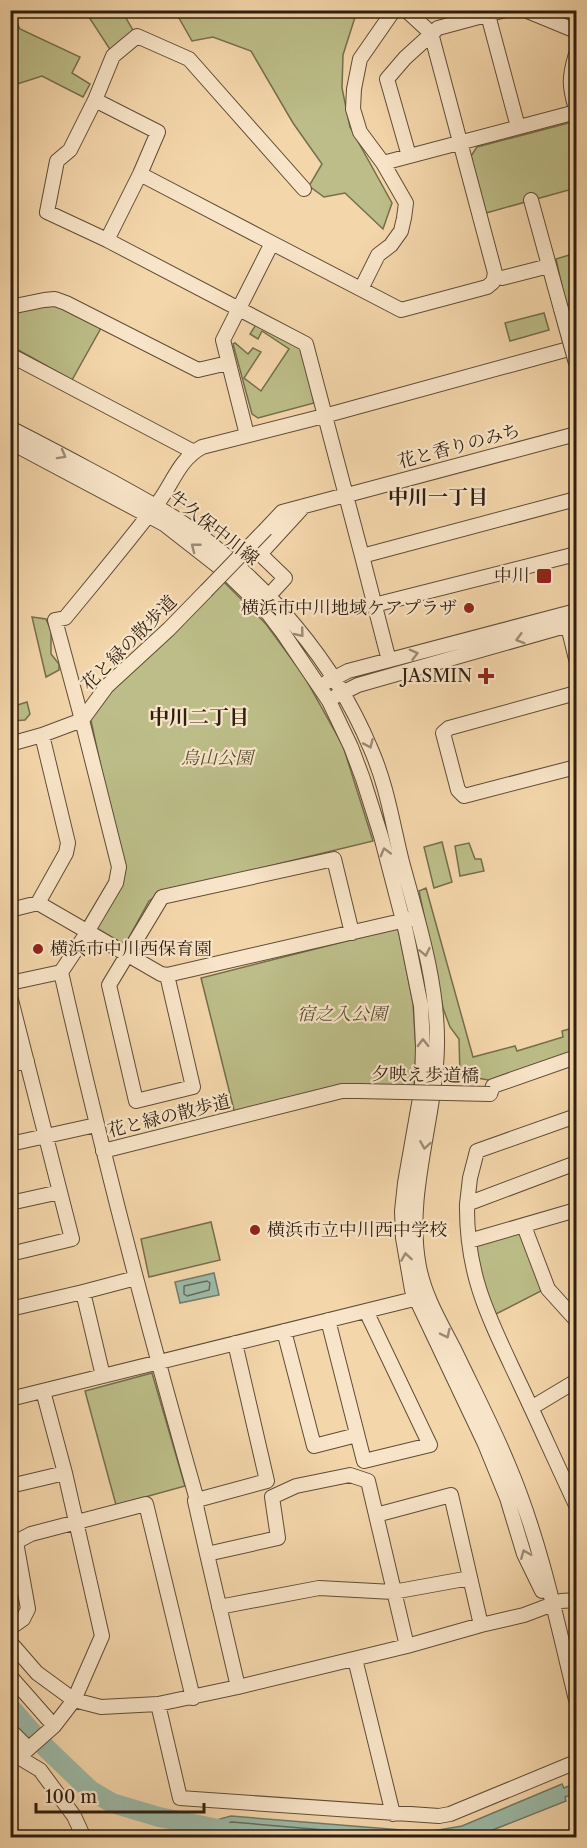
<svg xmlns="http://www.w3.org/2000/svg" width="587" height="1848" font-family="'Libre Caslon Text','Noto Serif JP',serif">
<rect width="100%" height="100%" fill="#f4d6ab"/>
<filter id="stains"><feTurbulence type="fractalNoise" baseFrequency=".00333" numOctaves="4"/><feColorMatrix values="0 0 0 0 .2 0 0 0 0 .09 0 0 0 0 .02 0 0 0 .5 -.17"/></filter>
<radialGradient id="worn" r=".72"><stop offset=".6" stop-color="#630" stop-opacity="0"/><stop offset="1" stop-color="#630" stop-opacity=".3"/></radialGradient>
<path fill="#bcbd88" stroke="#756e4c" stroke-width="1.5" d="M 334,10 L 357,11 L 343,55 L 342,88 L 350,127 L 392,203 L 383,229 L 345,193 L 324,197 L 309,186 L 322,164 L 293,123 L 251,51 L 213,37 L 192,41 L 175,11 Z
M 85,11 L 122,11 L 134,32 L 111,51 Z
M 10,17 L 15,19 L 20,29 L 80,57 L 72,73 L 90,84 L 83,97 L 42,76 L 11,86 Z
M 576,121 L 576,188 L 486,213 L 471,156 L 477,147 Z
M 576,253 L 576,302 L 566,305 L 556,259 Z
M 54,303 L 101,328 L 72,380 L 11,346 L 10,312 Z
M 544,313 L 549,330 L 510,341 L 505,323 Z
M 257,323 L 294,342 L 303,351 L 314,403 L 258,418 L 252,414 L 233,344 L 235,343 L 248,354 L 253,348 L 261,352 L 244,378 L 261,391 L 289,349 L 262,331 L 258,339 L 250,334 Z
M 224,582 L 266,624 L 304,676 L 343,746 L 373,841 L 162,892 L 149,901 L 127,941 L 121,943 L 85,921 L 121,861 L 90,716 L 111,686 Z
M 32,617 L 46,619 L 51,631 L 51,654 L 59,664 L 59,670 L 46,677 Z
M 27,702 L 30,714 L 25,720 L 11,721 L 11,707 Z
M 442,842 L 452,882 L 434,888 L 424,847 Z
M 469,843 L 475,859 L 481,859 L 484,871 L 460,876 L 455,846 Z
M 426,888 L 473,1057 L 515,1046 L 517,1051 L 563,1037 L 562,1031 L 576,1027 L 576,1051 L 494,1081 L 460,1075 L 459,1039 L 450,1027 L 443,1008 L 419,891 Z
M 398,928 L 413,1003 L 416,1050 L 414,1088 L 340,1085 L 235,1114 L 201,978 Z
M 211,1222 L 220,1260 L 149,1277 L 141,1239 Z
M 521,1232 L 543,1290 L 494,1315 L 486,1301 L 475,1245 Z
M 152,1373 L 185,1486 L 116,1505 L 85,1391 Z"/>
<path fill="#9cb9a7" stroke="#707b6a" stroke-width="1.5" d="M 214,1273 L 219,1295 L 180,1303 L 175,1282 Z
M 576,1783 L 576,1793 L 565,1797 L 566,1801 L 475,1837 L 282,1838 L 245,1835 L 228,1837 L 196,1837 L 208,1832 L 198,1831 L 202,1817 L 213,1821 L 231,1816 L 427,1832 L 462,1826 L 562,1784 L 564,1788 Z"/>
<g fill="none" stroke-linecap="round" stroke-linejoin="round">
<path stroke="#656c5b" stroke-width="1.5" d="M 207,1281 L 210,1283 L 209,1290 L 187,1296 L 184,1294 L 184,1286 Z
M 208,1838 L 210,1827 L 232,1822 L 419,1838
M 216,1838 L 219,1834 L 233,1830 L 314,1838"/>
<path stroke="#9cb9a7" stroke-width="20" d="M 10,1707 L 46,1748 L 90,1790 L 112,1803 L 159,1817 L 223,1830"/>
<g stroke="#604c36" stroke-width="16">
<path id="minor" d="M 525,10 L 576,31
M 488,15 L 518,127
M 576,54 C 569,77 569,86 576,109
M 95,100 L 113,56 L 137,36 L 189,59 L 304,189
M 409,156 L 387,79 L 405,58 L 438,28 L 505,10
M 383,163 L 576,112
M 140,174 L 272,243
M 531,200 L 561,309
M 107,240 L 140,174 L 158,132 L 95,100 L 70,150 L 57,161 L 47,212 L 107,240 L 306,344 L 362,556 L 576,499
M 502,278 L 549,266
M 361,289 L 378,255 L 391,245 L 401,231 L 404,218 L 406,203 L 383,163 L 360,132 L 353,109 L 354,89 L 360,59 L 394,10
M 10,307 L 44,300 L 55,299 L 66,303 L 198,370 L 228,363
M 10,355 L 194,452
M 10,428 C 44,445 77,463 109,480 C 138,496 167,511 193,530 C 268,585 334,661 370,747 C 387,785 392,822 402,862 C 418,921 438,983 437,1045 C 436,1119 405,1193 419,1267 C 425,1297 440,1322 454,1349 C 472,1387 492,1425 508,1464 C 540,1539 557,1621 576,1700
M 247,435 L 223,340 L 272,243 L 401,310 L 487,287 L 493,282 L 495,273 L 431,33 L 406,10
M 10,442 L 164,524 L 228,574 L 267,612 L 283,633 L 329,701 L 351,747 L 363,779 L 381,836 L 406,932 L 421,1006 L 423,1046 L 422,1087 L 405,1183 L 402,1211 L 403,1238 L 412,1290 L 485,1444 L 507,1498 L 524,1554 L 542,1591
M 351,494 L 576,434
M 266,529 L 282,512 L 342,496
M 362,556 L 387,653
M 274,590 L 285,578 L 260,554 L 304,506
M 374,605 L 576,554
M 566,618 L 576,659
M 327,682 L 348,671 L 576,611
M 576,693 L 449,728 L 443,733 L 458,790 L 464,796 L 576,767
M 336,696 L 358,685 L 576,623
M 42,735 L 82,720 L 55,620 L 65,618 C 97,579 130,540 160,500 C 174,480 180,459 202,447 L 324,416 L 576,347
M 10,744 L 42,735 L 68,843 L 66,853 L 38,903
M 10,910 L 38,903 L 161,974 L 167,975 L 410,919
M 90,927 L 116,883 L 119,867 L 82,720 L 107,686 L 169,629 L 206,591
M 85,936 L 61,972 C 101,1149 147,1325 197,1500 L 267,1481 L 235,1343
M 167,975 L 193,1087 L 136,1101 L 109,985 L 162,897 L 334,859 L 352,933
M 10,983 L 61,972
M 10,996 L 72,1239 L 10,1254
M 10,1065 L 27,1061
M 490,1094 L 493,1086 L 576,1057
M 10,1144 L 96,1125
M 103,1151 L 342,1091 L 359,1091
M 576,1163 L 467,1204 C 466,1277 490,1320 520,1384 C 539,1424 557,1465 576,1505
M 10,1203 L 60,1192
M 467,1204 L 470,1178 L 477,1151 L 576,1116
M 524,1226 L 548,1289 L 576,1320
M 469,1241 L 576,1210
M 83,1292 L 136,1278
M 10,1309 L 83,1292 L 103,1376
M 328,1320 L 364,1461 L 430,1445 L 366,1311
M 284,1331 L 314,1446 L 357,1435
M 10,1399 L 422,1297
M 531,1408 L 576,1381
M 10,1486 L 65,1473 L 43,1391
M 197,1500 L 195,1501 L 207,1554
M 376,1515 L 451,1495 L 481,1625
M 219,1607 L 319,1588 L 393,1592 L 470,1578
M 10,1628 L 23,1619 L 28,1609 L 16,1542 L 31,1534 L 146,1504 L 193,1698
M 10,1642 L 37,1673 L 74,1700 L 101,1707 L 158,1704 L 238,1687 L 407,1646 L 481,1625 L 524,1615 L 561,1601 L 576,1600
M 355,1659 L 393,1814
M 10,1676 L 54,1726
M 238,1687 L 207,1554 L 278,1538 L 272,1497 L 296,1486 L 350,1475 L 368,1481 L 407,1646
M 158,1704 L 180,1798 L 439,1816 L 450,1814 L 576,1762
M 10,1730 L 25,1745
M 10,1752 L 40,1770 L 74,1816 L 84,1838
M 19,1757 L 54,1726 L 74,1700 L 102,1636 L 65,1473"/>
</g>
<use href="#minor" stroke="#f8e4c8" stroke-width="14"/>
<g stroke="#604c36" stroke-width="16" stroke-linecap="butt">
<path id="minor-bridge" d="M 561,309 L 576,363
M 206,591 L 266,529
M 359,1091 L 490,1094"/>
</g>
<use href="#minor-bridge" stroke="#f8e4c8" stroke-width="14"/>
</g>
<defs><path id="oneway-chevron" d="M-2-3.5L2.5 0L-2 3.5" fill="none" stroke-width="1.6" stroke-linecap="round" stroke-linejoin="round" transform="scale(1.5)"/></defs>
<g stroke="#9d8b75">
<use href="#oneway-chevron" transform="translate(62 455) rotate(29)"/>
<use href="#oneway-chevron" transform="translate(195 547) rotate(-142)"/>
<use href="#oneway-chevron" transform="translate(300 633) rotate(51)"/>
<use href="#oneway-chevron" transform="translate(520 639) rotate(164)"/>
<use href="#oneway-chevron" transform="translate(414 654) rotate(-15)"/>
<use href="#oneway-chevron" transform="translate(369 744) rotate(66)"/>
<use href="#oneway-chevron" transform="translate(385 852) rotate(-105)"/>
<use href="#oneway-chevron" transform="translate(425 952) rotate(78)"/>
<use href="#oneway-chevron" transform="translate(423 1043) rotate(-91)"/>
<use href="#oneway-chevron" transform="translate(425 1145) rotate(99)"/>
<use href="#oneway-chevron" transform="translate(406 1257) rotate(-99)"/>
<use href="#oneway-chevron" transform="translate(446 1334) rotate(64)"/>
<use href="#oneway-chevron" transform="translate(525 1554) rotate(-112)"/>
</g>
<g fill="#8f2418" stroke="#f8e4c8" stroke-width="2">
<rect x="536" y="568" width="16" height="16" rx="3"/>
<circle cx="469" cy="608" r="6"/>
<path d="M483 667h6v6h6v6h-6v6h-6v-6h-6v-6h6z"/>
<circle cx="38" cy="949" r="6"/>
<circle cx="255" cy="1230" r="6"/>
</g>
<g text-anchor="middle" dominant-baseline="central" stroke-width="4.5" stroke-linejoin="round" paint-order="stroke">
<g font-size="18" fill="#2e1e0f" stroke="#f8e4c8">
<text transform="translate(459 446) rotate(-15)">花と香りのみち</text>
<text transform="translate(214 528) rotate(38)">牛久保中川線</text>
<text transform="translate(129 643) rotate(-45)">花と緑の散歩道</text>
<text transform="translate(425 1075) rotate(1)">夕映え歩道橋</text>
<text transform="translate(169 1116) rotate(-14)">花と緑の散歩道</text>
</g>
<g font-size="18" fill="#2e1e0f" stroke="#f8e4c8" text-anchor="end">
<text x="530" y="576">中川</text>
<text x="457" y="608">横浜市中川地域ケアプラザ</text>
<text x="472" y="676">JASMIN</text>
<text x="50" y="949" text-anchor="start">横浜市中川西保育園</text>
<text x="267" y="1230" text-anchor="start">横浜市立中川西中学校</text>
</g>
<g font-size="18" font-style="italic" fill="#594e33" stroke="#f8e4c8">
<text x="217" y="758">烏山公園</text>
<text x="342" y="1014">宿之入公園</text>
</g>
<g font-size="20" font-weight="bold" fill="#2e1e0f" stroke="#f8e4c8">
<text x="438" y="497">中川一丁目</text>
<text x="199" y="717">中川二丁目</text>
</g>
</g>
<rect width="587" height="1848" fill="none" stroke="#f4d6ab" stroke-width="36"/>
<rect x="12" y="12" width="563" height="1824" fill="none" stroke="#2e1e0f" stroke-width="3"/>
<rect x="18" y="18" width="551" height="1812" fill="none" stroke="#2e1e0f" stroke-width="1.5"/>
<path d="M36 1803v9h168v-9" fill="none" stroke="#2e1e0f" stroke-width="3"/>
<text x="45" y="1803" font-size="18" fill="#2e1e0f" stroke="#f8e4c8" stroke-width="4.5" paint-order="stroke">100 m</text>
<rect width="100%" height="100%" filter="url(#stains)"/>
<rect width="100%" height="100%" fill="url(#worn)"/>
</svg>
